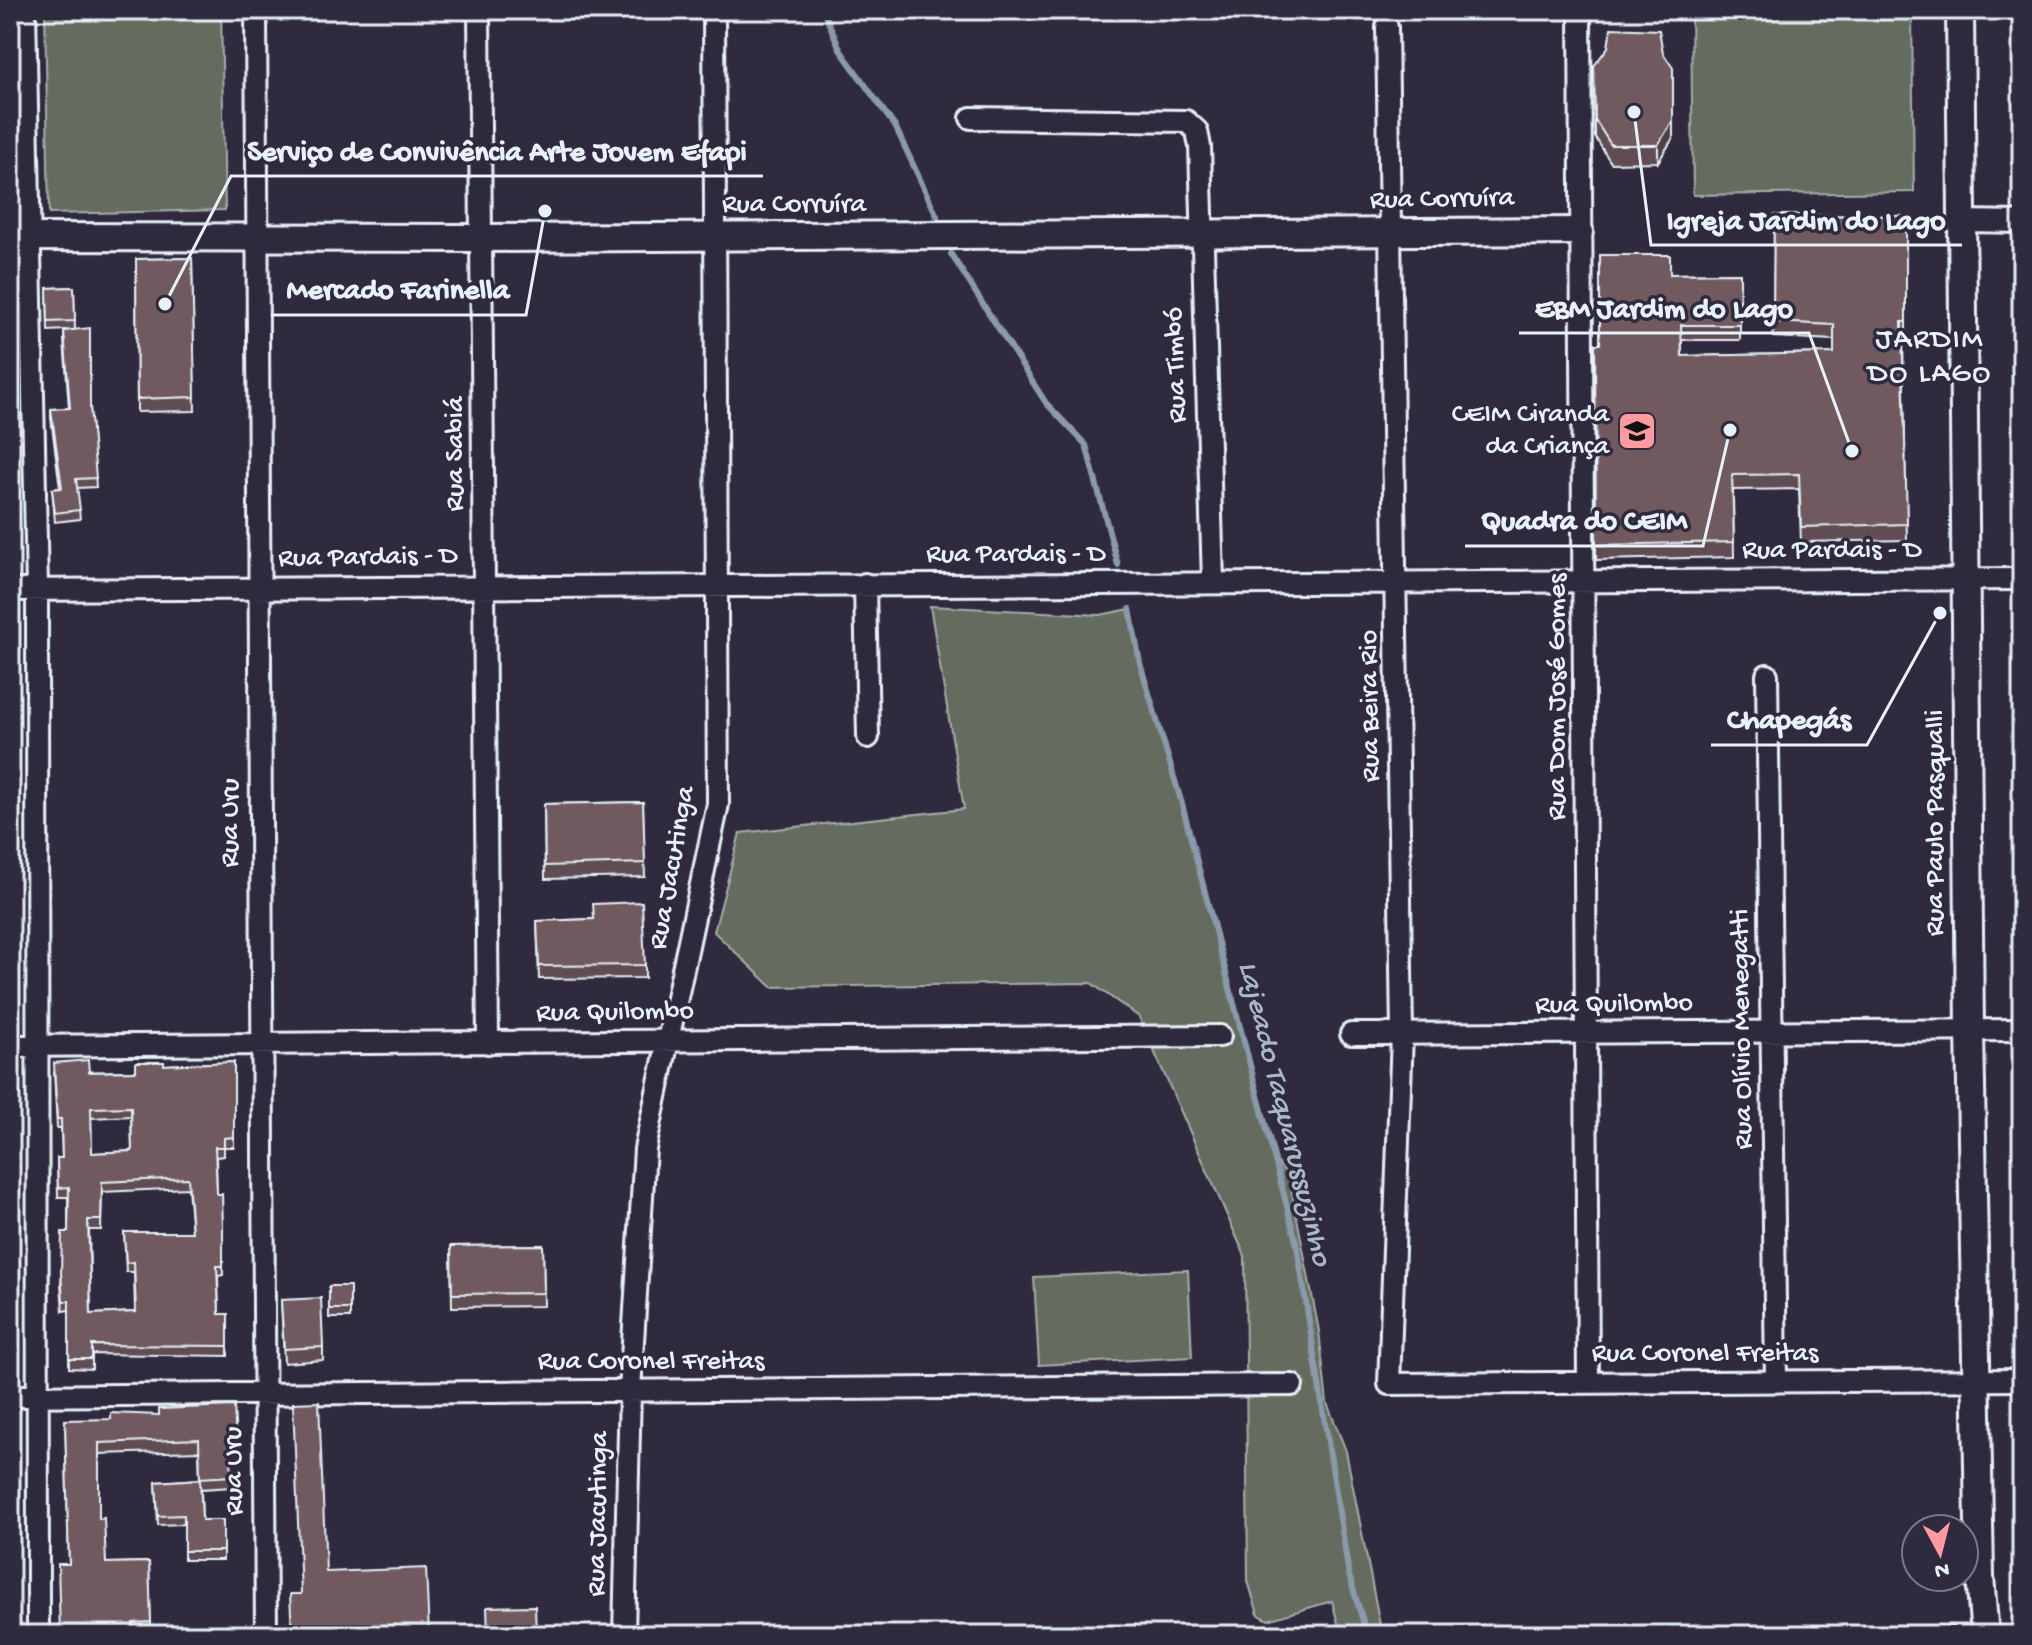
<svg xmlns="http://www.w3.org/2000/svg" width="2032" height="1645" font-family="'Gochi Hand',sans-serif">
<rect width="100%" height="100%" fill="#2f2a3d"/>
<filter id="ink" filterUnits="userSpaceOnUse"><feTurbulence type="fractalNoise" baseFrequency=".0125" numOctaves="2"/><feDisplacementMap in="SourceGraphic" scale="16" xChannelSelector="R" yChannelSelector="G"/><feConvolveMatrix kernelMatrix="1 2 1 2 8 2 1 2 1" color-interpolation-filters="sRGB"/></filter>
<g filter="url(#ink)">
<path fill="#656c5f" stroke="#a6aeac" stroke-width="2" d="M 45,10 L 221,10 L 225,210 L 49,214 Z
M 1691,10 L 1912,10 L 1914,192 L 1693,195 Z
M 930,606 L 1100,615 L 1130,609 L 1140,663 L 1182,804 L 1275,1159 L 1289,1177 L 1319,1331 L 1327,1403 L 1346,1451 L 1382,1635 L 1341,1635 L 1332,1601 L 1268,1620 L 1258,1614 L 1248,1581 L 1245,1256 L 1139,1017 L 1091,983 L 772,987 L 714,932 L 740,833 L 964,809 Z
M 1188,1270 L 1192,1357 L 1039,1365 L 1034,1277 Z"/>
<g fill="none" stroke-linecap="round" stroke-linejoin="round">
<path stroke="#8b9aab" stroke-width="6" d="M 823,10 L 841,51 L 896,128 L 937,216
M 951,254 L 1046,403 L 1086,445 L 1118,565
M 1130,609 L 1140,663 L 1182,804 L 1297,1245 L 1349,1575 L 1367,1635"/>
<g stroke="#e8f1f8" stroke-width="26">
<path id="minor" d="M 25,10 L 37,589 L 38,1635
M 256,10 L 266,1635
M 479,10 L 488,1043
M 1580,10 L 1588,1383
M 1387,27 L 1402,1034 L 1389,1384 L 2022,1380
M 971,118 L 1186,121 L 1197,131 L 1200,147 L 1213,582
M 1963,221 L 2022,222
M 865,584 L 868,737
M 10,590 L 2022,579
M 1767,675 L 1776,1382
M 1351,1034 L 2022,1030
M 10,1046 L 1220,1036
M 10,1396 L 1292,1385
M 624,1635 L 630,1390 L 645,1149 L 718,804 L 714,10"/>
</g>
<g stroke="#e8f1f8" stroke-width="32">
<path id="tertiary" d="M 1960,10 L 1970,1030 L 1980,1577 L 1985,1635
M 10,237 L 483,238 L 1579,231"/>
</g>
<use href="#minor" stroke="#2f2a3d" stroke-width="20"/>
<use href="#tertiary" stroke="#2f2a3d" stroke-width="26"/>
</g>
<path fill="#604d53" stroke="#e8f1f8" stroke-width="2" fill-rule="evenodd" d="M 1594,66 L 1673,138 L 1658,162 L 1611,163 L 1595,137 Z
M 1774,215 L 1906,216 L 1906,337 L 1903,337 L 1907,540 L 1801,542 L 1799,489 L 1733,490 L 1734,557 L 1596,560 L 1595,344 L 1600,344 L 1670,274 L 1740,273 L 1740,340 L 1682,340 L 1682,356 L 1834,353 L 1834,340 L 1773,337 Z
M 192,258 L 195,411 L 137,412 L 136,259 Z
M 74,287 L 75,330 L 90,407 L 96,487 L 77,488 L 80,519 L 55,522 L 52,489 L 60,488 L 51,418 L 51,409 L 69,408 L 64,340 L 64,331 L 67,330 L 48,331 L 47,288 Z
M 643,802 L 645,877 L 545,879 L 544,804 Z
M 593,919 L 645,965 L 645,978 L 539,979 L 537,921 Z
M 234,1062 L 234,1147 L 224,1147 L 224,1156 L 216,1157 L 217,1194 L 223,1227 L 223,1275 L 218,1276 L 219,1314 L 228,1314 L 228,1356 L 92,1354 L 92,1369 L 69,1368 L 69,1310 L 63,1311 L 61,1283 L 68,1232 L 68,1197 L 58,1197 L 57,1158 L 62,1158 L 61,1128 L 57,1128 L 54,1072 L 136,1071 L 164,1065 ZM 131,1116 L 132,1151 L 92,1153 L 91,1118 ZM 188,1188 L 192,1232 L 124,1232 L 126,1272 L 134,1272 L 135,1312 L 91,1314 L 89,1230 L 101,1230 L 102,1192 Z
M 543,1245 L 544,1306 L 452,1307 L 451,1246 Z
M 329,1286 L 350,1286 L 350,1318 L 329,1318 Z
M 281,1300 L 323,1347 L 323,1360 L 284,1363 Z
M 65,1420 L 236,1441 L 236,1452 L 230,1452 L 232,1487 L 201,1489 L 202,1520 L 223,1520 L 223,1560 L 184,1560 L 184,1524 L 158,1525 L 156,1482 L 200,1479 L 199,1451 L 99,1454 L 99,1519 L 106,1563 L 149,1562 L 151,1634 L 134,1634 L 69,1564 Z"/>
<path fill="#4e3f43" stroke="#e8f1f8" stroke-width="2" d="M 1673,68 L 1673,138 L 1658,162 L 1658,145 Z"/>
<path fill="#705a60" stroke="#e8f1f8" stroke-width="2" fill-rule="evenodd" d="M 1611,28 L 1659,30 L 1663,53 L 1673,68 L 1673,120 L 1658,145 L 1611,145 L 1595,120 L 1594,66 L 1608,47 Z
M 1774,215 L 1906,216 L 1906,322 L 1902,322 L 1907,524 L 1801,527 L 1799,474 L 1732,475 L 1734,542 L 1596,545 L 1595,344 L 1600,344 L 1600,255 L 1670,255 L 1670,274 L 1740,273 L 1740,325 L 1681,325 L 1682,356 L 1834,353 L 1834,325 L 1773,322 Z
M 192,258 L 195,397 L 137,399 L 136,259 Z
M 74,287 L 75,321 L 48,322 L 47,288 Z
M 90,328 L 90,407 L 96,478 L 76,479 L 80,510 L 55,513 L 52,489 L 62,488 L 51,409 L 70,408 L 64,331 Z
M 643,802 L 645,863 L 545,866 L 544,804 Z
M 642,902 L 645,965 L 539,966 L 537,921 L 594,919 L 593,904 Z
M 88,1060 L 89,1072 L 136,1071 L 136,1062 L 164,1062 L 164,1065 L 234,1062 L 234,1137 L 224,1138 L 224,1147 L 215,1147 L 217,1194 L 222,1194 L 223,1227 L 223,1266 L 217,1266 L 219,1314 L 228,1314 L 228,1346 L 92,1345 L 92,1359 L 69,1359 L 69,1301 L 63,1301 L 61,1273 L 62,1232 L 68,1232 L 69,1187 L 58,1188 L 57,1158 L 62,1158 L 61,1119 L 57,1119 L 54,1063 ZM 131,1107 L 132,1151 L 92,1153 L 91,1108 ZM 188,1178 L 192,1232 L 124,1232 L 126,1263 L 134,1262 L 136,1312 L 91,1314 L 88,1220 L 101,1220 L 102,1182 Z
M 543,1245 L 544,1293 L 452,1294 L 451,1246 Z
M 329,1286 L 350,1286 L 350,1309 L 329,1309 Z
M 321,1298 L 323,1347 L 284,1349 L 281,1300 Z
M 319,1402 L 326,1572 L 426,1568 L 429,1635 L 292,1635 L 290,1594 L 301,1594 L 293,1403 Z
M 234,1406 L 236,1441 L 230,1441 L 232,1476 L 200,1478 L 199,1439 L 99,1443 L 99,1519 L 104,1518 L 106,1563 L 149,1562 L 151,1622 L 133,1623 L 134,1635 L 60,1635 L 58,1564 L 69,1564 L 65,1420 L 111,1419 L 111,1413 L 159,1415 L 159,1409 Z
M 200,1479 L 202,1520 L 223,1520 L 223,1551 L 184,1551 L 184,1515 L 158,1516 L 156,1482 Z
M 535,1606 L 536,1635 L 488,1635 L 487,1607 Z
M 244,1625 L 244,1635 L 184,1635 L 184,1626 Z
M 1953,1626 L 1953,1635 L 1885,1635 L 1885,1627 Z"/>
</g>
<defs>
<g id="school-square" transform="scale(2)"><rect x="-9" y="-9" width="18" height="18" rx="4" fill="#ff9aa2" stroke="#2f2a3d"/><path d="M0-5L7-2L0 1L-7-2ZM-4 1L0 2.5L4 1V4Q0 6-4 4Z" fill="#111"/></g>
</defs>
<g fill-rule="evenodd">
<use href="#school-square" x="1637" y="431"/>
</g>
<g text-anchor="middle" dominant-baseline="central" stroke-width="7" stroke-linejoin="round" paint-order="stroke">
<g font-size="28" fill="#e8f1f8" stroke="#2f2a3d">
<text transform="translate(1442 200) rotate(-1)">Rua Corruíra</text>
<text x="794" y="205">Rua Corruíra</text>
<text transform="translate(1177 365) rotate(-92)">Rua Timbó</text>
<text transform="translate(456 454) rotate(-90)">Rua Sabiá</text>
<text x="1832" y="551">Rua Pardais - D</text>
<text x="1016" y="555">Rua Pardais - D</text>
<text transform="translate(368 558) rotate(-1)">Rua Pardais - D</text>
<text transform="translate(1558 697) rotate(-90)">Rua Dom José Gomes</text>
<text transform="translate(1371 706) rotate(-91)">Rua Beira Rio</text>
<text transform="translate(231 823) rotate(-90)">Rua Uru</text>
<text transform="translate(1936 823) rotate(-90)">Rua Paulo Pasqualli</text>
<text transform="translate(673 868) rotate(-80)">Rua Jacutinga</text>
<text transform="translate(1614 1005) rotate(-1)">Rua Quilombo</text>
<text transform="translate(615 1013) rotate(-1)">Rua Quilombo</text>
<text transform="translate(1743 1029) rotate(-91)">Rua Olívio Menegatti</text>
<text x="1705" y="1354">Rua Coronel Freitas</text>
<text x="651" y="1362">Rua Coronel Freitas</text>
<text transform="translate(235 1471) rotate(-91)">Rua Uru</text>
<text transform="translate(599 1514) rotate(-89)">Rua Jacutinga</text>
</g>
<g font-size="28" fill="#e8f1f8" stroke="#2f2a3d" text-anchor="end">
<text x="1609" y="415">CEIM Ciranda<tspan x="1609" dy="32">da Criança</tspan></text>
</g>
<g font-size="30" letter-spacing="2" fill="#e8f1f8" stroke="#2f2a3d">
<text x="1930" y="341">JARDIM<tspan x="1930" dy="34">DO LAGO</tspan></text>
</g>
<g font-size="30" font-style="italic" fill="#aab7c4" stroke="#2f2a3d">
<text transform="translate(1283 1114) rotate(76)">Lajeado Taquarussuzinho</text>
</g>
</g>
<path fill="none" stroke="#e8f1f8" stroke-width="3" d="M165 304L231 176H763M1634 112L1651 245H1962M545 211L526 315H271M1852 451L1809 333H1519M1730 430L1703 546H1465M1940 613L1867 745H1711"/>
<g fill="#e8f1f8" stroke="#2f2a3d" stroke-width="3">
<circle cx="165" cy="304" r="8"/>
<circle cx="1634" cy="112" r="8"/>
<circle cx="545" cy="211" r="8"/>
<circle cx="1852" cy="451" r="8"/>
<circle cx="1730" cy="430" r="8"/>
<circle cx="1940" cy="613" r="8"/>
</g>
<g font-size="30" text-anchor="middle" font-weight="bold" fill="#e8f1f8" stroke="#2f2a3d" stroke-width="7" stroke-linejoin="round" paint-order="stroke">
<text x="497" y="160">Serviço de Convivência Arte Jovem Efapi</text>
<text x="1806" y="229">Igreja Jardim do Lago</text>
<text x="398" y="298">Mercado Farinella</text>
<text x="1664" y="317">EBM Jardim do Lago</text>
<text x="1584" y="529">Quadra do CEIM</text>
<text x="1789" y="728">Chapegás</text>
</g>
<rect width="2032" height="1645" fill="none" stroke="#2f2a3d" stroke-width="40"/>
<rect x="20" y="20" width="1992" height="1605" fill="none" stroke="#e8f1f8" stroke-width="3" filter="url(#ink)"/>
<g transform="translate(1940 1553) rotate(173)"><circle r="38" fill="#2f2a3d" stroke="#797a88" stroke-width="2"/>
<path d="M0-6L14 30L0 20L-14 30Z" fill="#ff9aa2"/>
<text y="-12" font-size="22" font-weight="bold" text-anchor="middle" fill="#e8f1f8">N</text>
</g>
</svg>
